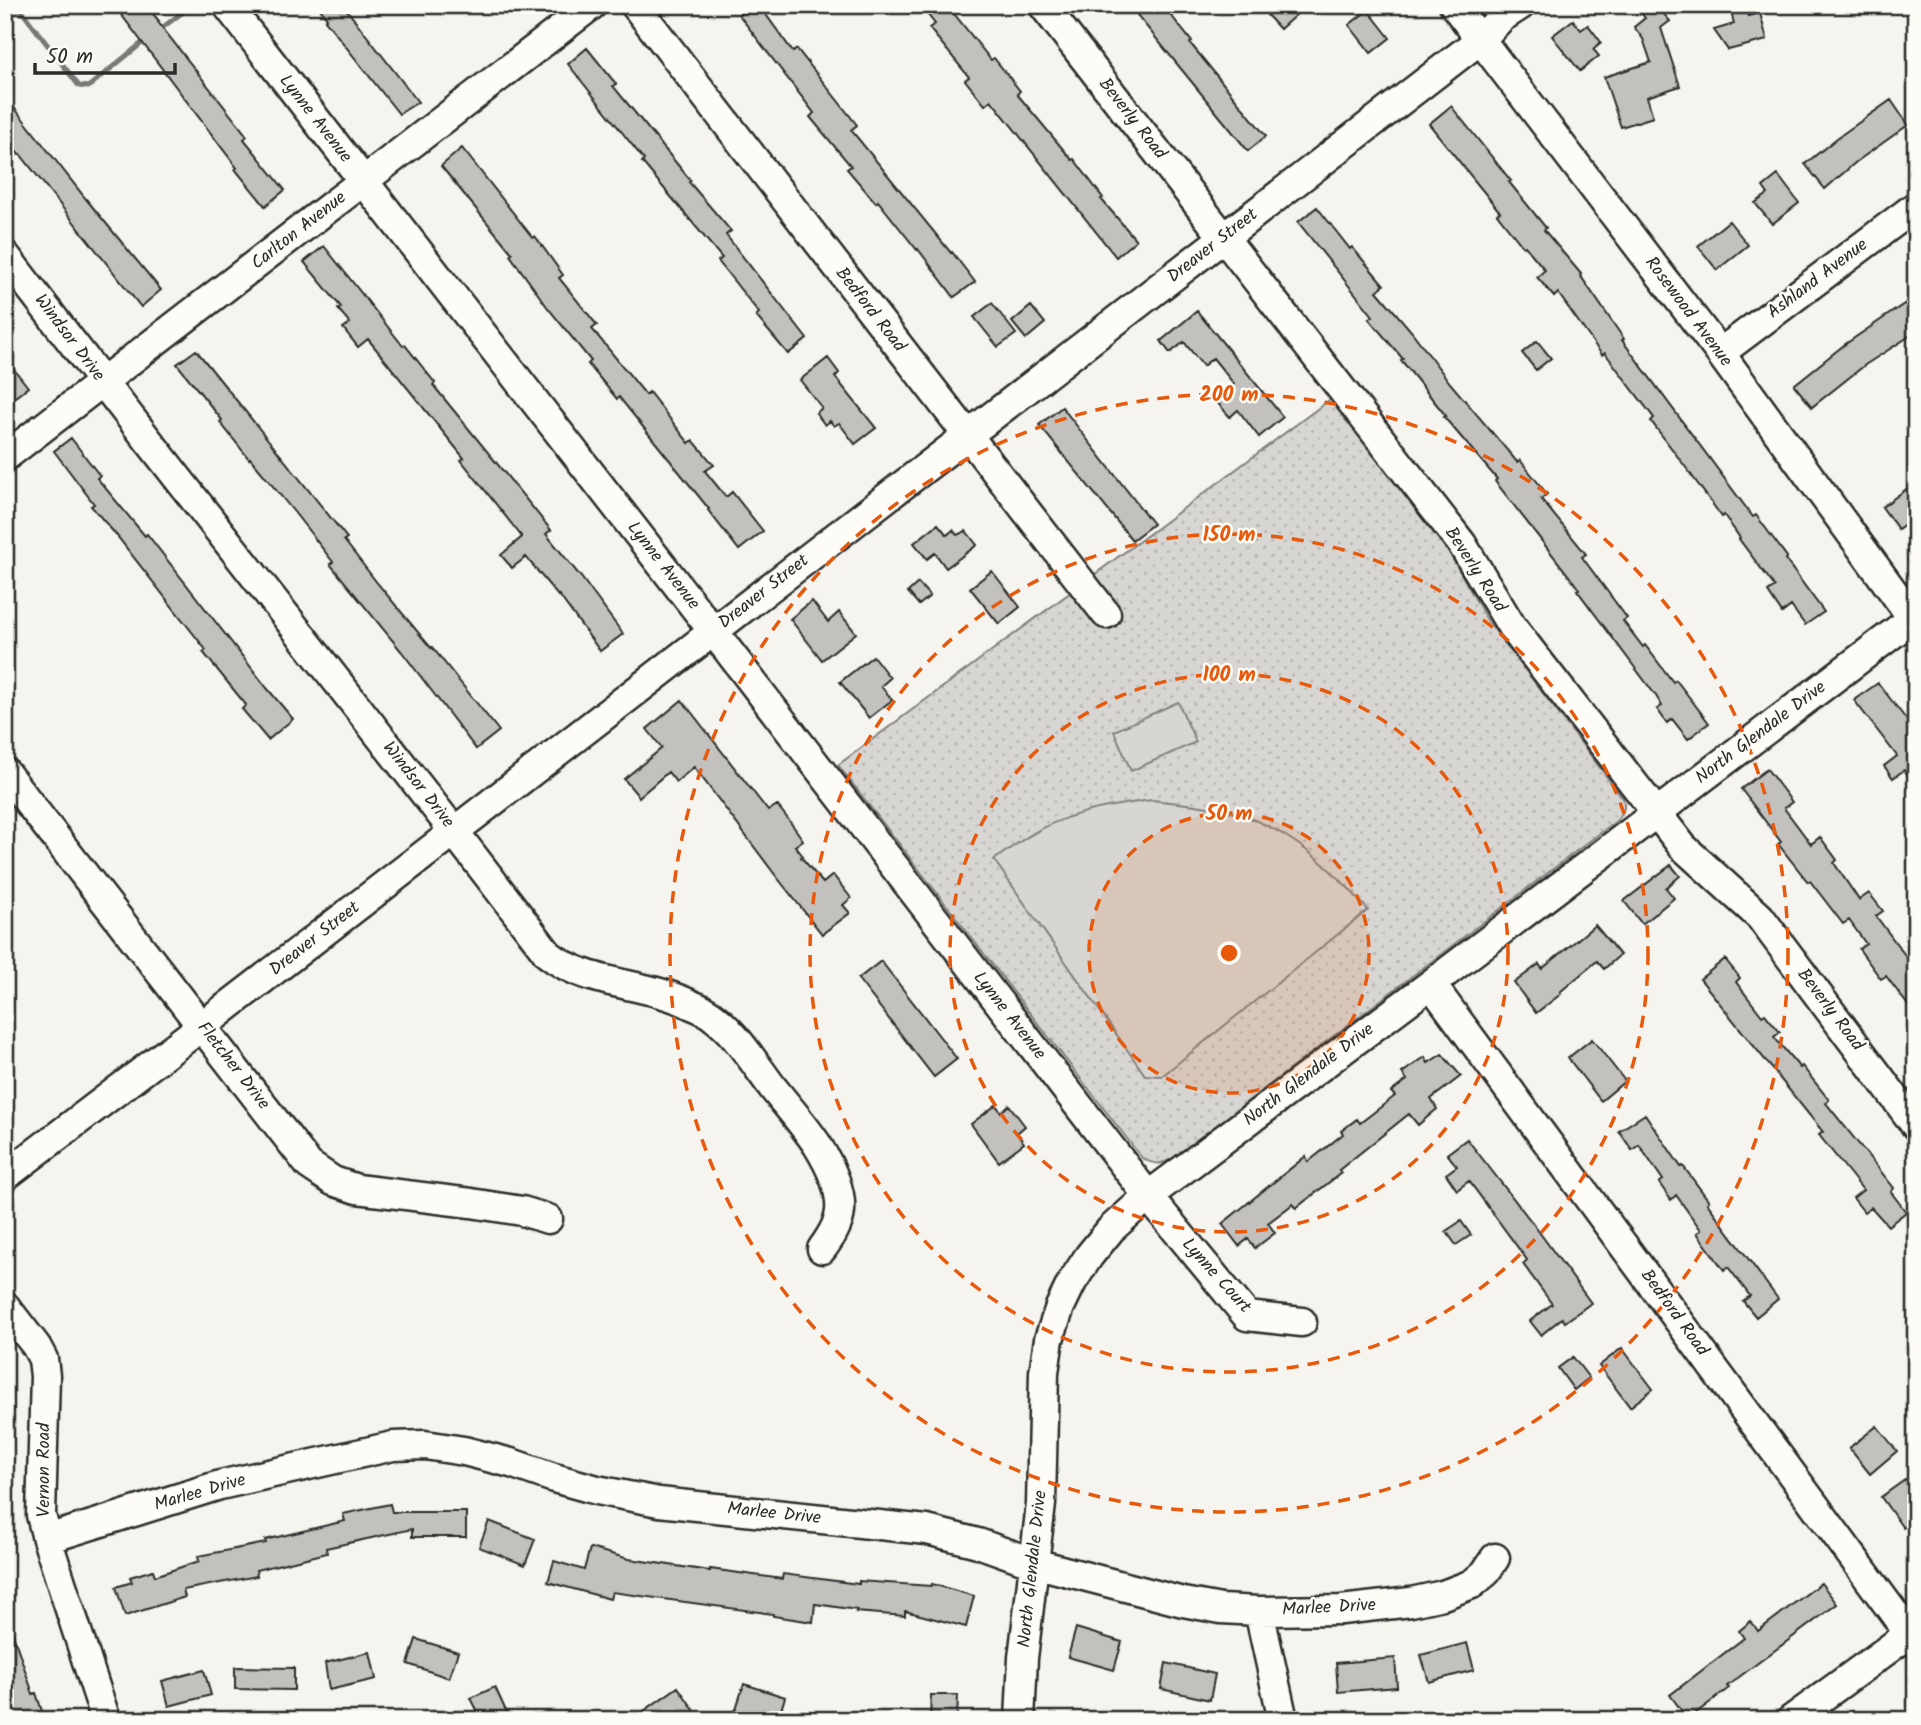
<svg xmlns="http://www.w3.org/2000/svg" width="1921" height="1725" font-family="Kalam,sans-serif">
<defs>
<pattern id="park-dots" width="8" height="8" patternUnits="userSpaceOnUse" patternTransform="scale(1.75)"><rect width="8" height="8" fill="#d7d6d2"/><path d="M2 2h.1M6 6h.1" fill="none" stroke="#b9b8b4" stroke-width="1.8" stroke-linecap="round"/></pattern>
</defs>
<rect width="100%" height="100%" fill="#f5f4ef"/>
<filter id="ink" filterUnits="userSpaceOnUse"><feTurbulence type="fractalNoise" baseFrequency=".0143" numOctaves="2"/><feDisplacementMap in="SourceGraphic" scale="14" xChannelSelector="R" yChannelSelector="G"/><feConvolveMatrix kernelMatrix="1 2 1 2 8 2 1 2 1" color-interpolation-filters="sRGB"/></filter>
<g filter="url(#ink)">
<path fill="url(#park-dots)" stroke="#81807e" stroke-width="2" d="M 1332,398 L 1450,554 L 1487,620 L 1623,798 C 1626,808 1623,814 1616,821 L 1172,1159 C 1161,1165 1153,1165 1142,1158 L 838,765 Z"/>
<path fill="#d7d6d2" stroke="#81807e" stroke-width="2" d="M 1178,702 L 1196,742 L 1131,771 L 1114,731 Z
M 1152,800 C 1181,803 1211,806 1238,814 C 1292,831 1333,869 1368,910 L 1162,1076 L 1145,1075 L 994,860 C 1009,849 1024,838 1041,829 C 1075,811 1114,805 1152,800 Z"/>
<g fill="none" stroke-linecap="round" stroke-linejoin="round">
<path stroke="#797877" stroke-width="5" d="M 17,5 L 79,86 L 88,87 L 147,39
M 158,31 L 192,5"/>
</g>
<path fill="#c2c1be" stroke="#2b2b2b" stroke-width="2" d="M 114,5 L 146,5 L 159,21 L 158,22 L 247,136 L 244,139 L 285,190 L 265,206 L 235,169 L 237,168 Z
M 317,5 L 343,5 L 418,102 L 399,114 L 325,20 L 327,18 Z
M 752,5 L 759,5 L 793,52 L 797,49 L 857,125 L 851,130 L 951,253 L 952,252 L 975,282 L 954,297 L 918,249 L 917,250 L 878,201 L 876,203 L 847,169 L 851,166 L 810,117 L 814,113 L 739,15 Z
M 920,5 L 947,5 L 991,60 L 994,58 L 1020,91 L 1017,94 L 1072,160 L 1074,159 L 1103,198 L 1101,199 L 1136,240 L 1116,257 L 991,100 L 985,105 L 965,80 L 969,77 L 929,28 L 935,24 Z
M 1149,5 L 1163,5 L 1192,42 L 1190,43 L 1266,136 L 1248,151 L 1137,15 Z
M 1278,5 L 1291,5 L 1298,13 L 1280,29 L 1267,15 Z
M 1635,5 L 1656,5 L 1670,21 L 1661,28 L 1680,86 L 1647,97 L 1653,117 L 1621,127 L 1604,77 L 1651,62 L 1643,39 L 1634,27 L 1645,18 Z
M 1746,7 L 1748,16 L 1760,13 L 1767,40 L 1728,50 L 1714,30 L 1734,24 L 1731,11 Z
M 1368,10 L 1390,38 L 1371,53 L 1349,25 Z
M 1573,20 L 1581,30 L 1588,25 L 1601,42 L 1593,49 L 1599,56 L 1580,71 L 1552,36 Z
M 587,48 L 616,84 L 613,86 L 691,181 L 689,182 L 731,231 L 726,235 L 807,339 L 788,354 L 756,316 L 759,313 L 718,261 L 722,258 L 642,162 L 644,160 L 568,64 Z
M 5,96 L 86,199 L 161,290 L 141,307 L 20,154 L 19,155 L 5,138 Z
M 1891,100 L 1908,125 L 1856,162 L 1825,189 L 1805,164 L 1837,138 Z
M 1451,106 L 1511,181 L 1509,182 L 1546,228 L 1544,230 L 1581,274 L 1580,275 L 1624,339 L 1622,340 L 1753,517 L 1756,515 L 1787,557 L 1785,559 L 1824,612 L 1805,625 L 1791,606 L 1782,613 L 1768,592 L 1775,587 L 1739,539 L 1740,538 L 1724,515 L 1722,517 L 1684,465 L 1651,421 L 1654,418 L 1605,353 L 1602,355 L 1558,293 L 1554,297 L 1537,277 L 1545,270 L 1525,246 L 1523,247 L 1497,214 L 1500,212 L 1429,124 Z
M 462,148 L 533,238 L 535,236 L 563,275 L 559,278 L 597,325 L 592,329 L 646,395 L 649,392 L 689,443 L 693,440 L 714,465 L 705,471 L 726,497 L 732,492 L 763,531 L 739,550 L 708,510 L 709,509 L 619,397 L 617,399 L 588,364 L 591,361 L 548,308 L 510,255 L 512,253 L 441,166 Z
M 1778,175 L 1799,203 L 1772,224 L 1755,203 L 1768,194 L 1763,187 Z
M 1317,207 L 1350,249 L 1352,247 L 1384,285 L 1377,291 L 1412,332 L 1450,383 L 1517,462 L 1520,460 L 1547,494 L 1541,499 L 1586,554 L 1582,557 L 1627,618 L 1623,621 L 1643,647 L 1645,645 L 1673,682 L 1676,680 L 1709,723 L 1688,739 L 1672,719 L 1667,723 L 1657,709 L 1662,706 L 1656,696 L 1577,590 L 1579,589 L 1495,481 L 1497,479 L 1444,417 L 1446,416 L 1401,360 L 1403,359 L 1369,319 L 1373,316 L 1298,222 Z
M 1729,221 L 1748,245 L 1717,270 L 1698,246 Z
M 324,246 L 403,346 L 405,345 L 435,383 L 433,385 L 551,530 L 546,534 L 581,577 L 623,634 L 600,651 L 559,595 L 558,596 L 526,557 L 512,568 L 501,555 L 522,537 L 461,460 L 464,458 L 368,339 L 358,347 L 343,328 L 350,323 L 338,309 L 341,307 L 304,262 Z
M 1916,296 L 1916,332 L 1865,365 L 1812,407 L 1794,385 L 1844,345 Z
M 992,303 L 1016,334 L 998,347 L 974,317 Z
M 1031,306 L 1045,323 L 1026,339 L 1012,322 Z
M 1197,311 L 1283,417 L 1259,437 L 1238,410 L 1230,417 L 1215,400 L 1234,384 L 1213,358 L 1203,366 L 1184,342 L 1170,353 L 1161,341 Z
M 1537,341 L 1551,358 L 1536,370 L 1522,353 Z
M 196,350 L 347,538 L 344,540 L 378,584 L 431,648 L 432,647 L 499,731 L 476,749 L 402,652 L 330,564 L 333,562 L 294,512 L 250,458 L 249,459 L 220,422 L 222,420 L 177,364 Z
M 5,358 L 28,387 L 5,405 Z
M 828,358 L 839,373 L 835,377 L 876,428 L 855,444 L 839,423 L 834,426 L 830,421 L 825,425 L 816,413 L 822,408 L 800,380 Z
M 1062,407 L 1153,524 L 1132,540 L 1039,425 Z
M 71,438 L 100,476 L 97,478 L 145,536 L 147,534 L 267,688 L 293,719 L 268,740 L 242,709 L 246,705 L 203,652 L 206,650 L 117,536 L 91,506 L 94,504 L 54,451 Z
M 1916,482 L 1916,516 L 1898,529 L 1882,507 Z
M 938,524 L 947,535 L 953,530 L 957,535 L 966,531 L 977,545 L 946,568 L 935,553 L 927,559 L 914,543 Z
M 992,571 L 1020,607 L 999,624 L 970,588 Z
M 918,583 L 930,596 L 919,605 L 908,592 Z
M 812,601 L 828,622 L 839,612 L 856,633 L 822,660 L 790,619 Z
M 873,656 L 890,678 L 881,686 L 892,700 L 869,718 L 840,682 Z
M 1878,683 L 1916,732 L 1916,785 L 1904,770 L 1893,778 L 1884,766 L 1897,756 L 1854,700 Z
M 682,700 L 768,811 L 777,805 L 788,819 L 803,840 L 795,846 L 803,856 L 801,857 L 823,883 L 833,875 L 851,898 L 843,905 L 850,913 L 822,934 L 776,876 L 694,767 L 676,782 L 668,772 L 639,797 L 624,779 L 662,748 L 647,729 Z
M 1767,769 L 1792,802 L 1784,808 L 1811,844 L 1820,837 L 1837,860 L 1834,863 L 1859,900 L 1869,893 L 1883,911 L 1876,916 L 1916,970 L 1916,1016 L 1886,976 L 1881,979 L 1859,949 L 1866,944 L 1849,920 L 1843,924 L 1810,881 L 1808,882 L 1778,844 L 1781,842 L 1741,789 Z
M 1671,865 L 1680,876 L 1666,888 L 1674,898 L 1642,924 L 1624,901 Z
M 1595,925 L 1620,955 L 1604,969 L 1597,961 L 1560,992 L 1561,994 L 1536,1013 L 1514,983 L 1539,964 L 1542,969 Z
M 1725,959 L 1740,978 L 1736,982 L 1762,1016 L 1765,1014 L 1780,1032 L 1774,1037 L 1800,1068 L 1802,1066 L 1829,1100 L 1826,1103 L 1894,1188 L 1891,1192 L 1906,1212 L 1888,1226 L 1871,1207 L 1864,1212 L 1853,1198 L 1863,1190 L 1819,1135 L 1823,1132 L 1700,979 Z
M 881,961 L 957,1059 L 934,1077 L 858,979 Z
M 1592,1039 L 1625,1081 L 1601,1101 L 1568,1058 Z
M 1442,1054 L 1461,1076 L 1431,1099 L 1437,1109 L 1418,1125 L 1409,1114 L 1339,1170 L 1341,1173 L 1296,1208 L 1293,1204 L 1268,1223 L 1275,1233 L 1255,1248 L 1248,1239 L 1239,1246 L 1222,1224 L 1306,1156 L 1308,1162 L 1343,1134 L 1341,1131 L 1357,1119 L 1360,1123 L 1395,1096 L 1391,1092 L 1407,1080 L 1402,1073 L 1425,1057 L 1428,1063 Z
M 996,1105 L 1001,1112 L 1009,1105 L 1025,1126 L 1017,1133 L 1024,1143 L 999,1162 L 971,1124 Z
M 1645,1114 L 1681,1167 L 1683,1166 L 1709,1201 L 1707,1203 L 1778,1299 L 1756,1317 L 1743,1301 L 1750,1296 L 1728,1267 L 1724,1270 L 1697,1233 L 1701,1230 L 1676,1195 L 1671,1200 L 1659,1183 L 1663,1180 L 1639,1145 L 1632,1150 L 1619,1131 Z
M 1467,1139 L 1534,1225 L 1591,1303 L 1565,1322 L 1562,1318 L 1541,1335 L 1530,1321 L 1552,1304 L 1523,1264 L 1527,1260 L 1469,1181 L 1457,1190 L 1446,1174 L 1457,1166 L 1447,1154 Z
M 1461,1221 L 1471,1235 L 1456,1245 L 1446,1231 Z
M 1622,1348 L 1653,1389 L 1630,1407 L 1599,1366 Z
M 1573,1357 L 1589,1378 L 1574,1390 L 1558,1368 Z
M 1877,1426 L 1897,1451 L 1870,1474 L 1849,1448 Z
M 1916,1472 L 1916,1540 L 1906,1526 L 1903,1528 L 1881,1497 Z
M 390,1504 L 392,1512 L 466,1512 L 466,1537 L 412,1537 L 412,1529 L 326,1548 L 327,1553 L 256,1570 L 257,1576 L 183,1590 L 185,1597 L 125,1616 L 116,1587 L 132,1582 L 130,1577 L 153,1570 L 155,1576 L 199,1561 L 198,1556 L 266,1543 L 265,1540 L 345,1521 L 343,1514 Z
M 489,1521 L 535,1539 L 525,1565 L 479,1547 Z
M 590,1548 L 629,1559 L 710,1571 L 710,1569 L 782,1579 L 783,1574 L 859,1584 L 859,1581 L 931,1586 L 932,1584 L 974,1596 L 966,1627 L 905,1611 L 905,1616 L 856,1612 L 857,1610 L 815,1604 L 813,1622 L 773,1616 L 773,1614 L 612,1592 L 610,1599 L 548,1582 L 554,1561 L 584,1570 Z
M 1821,1583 L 1837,1604 L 1727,1686 L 1729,1688 L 1688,1719 L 1670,1695 L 1744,1638 L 1739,1631 L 1751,1621 L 1758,1631 Z
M 5,1619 L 8,1619 L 33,1694 L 36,1693 L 45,1720 L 14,1720 L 5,1694 Z
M 1076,1628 L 1122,1642 L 1114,1670 L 1068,1657 Z
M 416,1639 L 458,1652 L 449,1678 L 408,1664 Z
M 1467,1643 L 1474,1670 L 1429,1682 L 1421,1655 Z
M 370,1652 L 376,1679 L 329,1690 L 325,1663 Z
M 1395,1658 L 1397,1687 L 1338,1692 L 1336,1663 Z
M 1166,1663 L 1215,1674 L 1210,1700 L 1161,1689 Z
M 235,1667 L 294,1668 L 294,1690 L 235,1689 Z
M 204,1670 L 211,1695 L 169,1706 L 162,1681 Z
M 744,1684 L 785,1697 L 778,1720 L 758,1720 L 735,1712 Z
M 495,1687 L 510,1720 L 482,1720 L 471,1698 Z
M 678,1687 L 701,1720 L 631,1720 Z
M 931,1695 L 958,1695 L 957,1720 L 930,1720 Z"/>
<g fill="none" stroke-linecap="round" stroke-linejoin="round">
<g stroke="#2b2b2b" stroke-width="33">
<path id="minor" d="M 227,5 L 713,631 L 1148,1196 L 1247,1316 L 1302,1322
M 635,5 L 1106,614
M 1043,5 L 1462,544 L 1512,627 L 1683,847 L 1760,917 L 1916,1126
M 1454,5 L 1720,353 L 1916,623
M 5,255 C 184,490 370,719 548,954 C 587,986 647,982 692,1005 C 700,1008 709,1013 715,1018 C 738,1036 755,1064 773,1088 C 788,1107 805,1126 818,1146 C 829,1164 842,1190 840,1211 C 839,1225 830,1238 822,1249
M 1720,353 L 1916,206
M 5,457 L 592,5
M 5,772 L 309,1165 L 333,1181 L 357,1189 L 471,1203 L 522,1211 L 548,1219
M 1431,984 L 1916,1643
M 5,1176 L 202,1026 L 1481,39 L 1501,18 L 1521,5
M 5,1306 L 36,1346 L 43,1359 L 45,1376 L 41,1515 L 47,1539 L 106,1720
M 47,1539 L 220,1485 L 393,1446 L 425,1445 L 464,1451 L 511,1463 L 554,1478 L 597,1490 L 659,1502 L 927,1530 L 978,1543 L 1034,1563 L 1183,1602 L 1221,1609 L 1259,1611 L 1341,1610 L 1411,1602 L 1443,1595 L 1472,1584 L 1485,1573 L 1495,1558
M 1259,1611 L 1283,1720
M 1020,1720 L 1023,1658 L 1041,1504 L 1044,1372 L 1049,1339 L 1060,1307 L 1072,1282 L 1089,1256 L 1111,1229 L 1148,1196 L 1431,984 L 1916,616
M 1791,1720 L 1909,1634"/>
</g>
<use href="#minor" stroke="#fdfcf7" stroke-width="28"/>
</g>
</g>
<circle cx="1229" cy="953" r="140" fill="#e8590c" fill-opacity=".12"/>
<g fill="none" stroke="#e8590c" stroke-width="3.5" stroke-dasharray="12 9">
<circle cx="1229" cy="953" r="140"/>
<circle cx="1229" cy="953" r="279"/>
<circle cx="1229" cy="953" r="419"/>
<circle cx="1229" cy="953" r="559"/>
</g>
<g text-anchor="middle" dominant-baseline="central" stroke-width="5" stroke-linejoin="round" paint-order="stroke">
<g font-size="18" fill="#2b2b2b" stroke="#fdfcf7">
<text transform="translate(315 119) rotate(52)">Lynne Avenue</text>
<text transform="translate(1132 119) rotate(52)">Beverly Road</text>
<text transform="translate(299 231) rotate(-38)">Carlton Avenue</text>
<text transform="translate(1213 246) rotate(-38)">Dreaver Street</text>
<text transform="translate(1818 279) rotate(-37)">Ashland Avenue</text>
<text transform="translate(870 310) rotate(52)">Bedford Road</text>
<text transform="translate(1688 312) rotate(53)">Rosewood Avenue</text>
<text transform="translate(69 338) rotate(53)">Windsor Drive</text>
<text transform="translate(663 566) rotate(52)">Lynne Avenue</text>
<text transform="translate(1475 570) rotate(57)">Beverly Road</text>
<text transform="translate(764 592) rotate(-38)">Dreaver Street</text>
<text transform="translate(1761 733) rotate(-37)">North Glendale Drive</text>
<text transform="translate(418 785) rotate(52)">Windsor Drive</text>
<text transform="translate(315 939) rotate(-38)">Dreaver Street</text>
<text transform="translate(1830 1010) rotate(53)">Beverly Road</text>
<text transform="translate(1009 1016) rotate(52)">Lynne Avenue</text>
<text transform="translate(233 1066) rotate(52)">Fletcher Drive</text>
<text transform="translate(1309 1075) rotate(-37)">North Glendale Drive</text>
<text transform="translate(1216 1276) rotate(48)">Lynne Court</text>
<text transform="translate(1674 1313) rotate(54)">Bedford Road</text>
<text transform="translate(44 1470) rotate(-90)">Vernon Road</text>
<text transform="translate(200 1493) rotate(-16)">Marlee Drive</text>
<text transform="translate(774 1514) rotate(6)">Marlee Drive</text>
<text transform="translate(1033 1569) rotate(-84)">North Glendale Drive</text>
<text transform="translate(1329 1608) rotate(-3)">Marlee Drive</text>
</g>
</g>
<circle cx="1229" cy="953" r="10" fill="#e8590c" stroke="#fdfcf7" stroke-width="3.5"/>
<g font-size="21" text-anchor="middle" font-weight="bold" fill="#e8590c" stroke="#fdfcf7" stroke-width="5" stroke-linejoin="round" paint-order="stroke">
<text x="1229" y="401">200 m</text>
<text x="1229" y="541">150 m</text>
<text x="1229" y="681">100 m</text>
<text x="1229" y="820">50 m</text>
</g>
<rect width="1921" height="1725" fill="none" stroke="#fdfcf7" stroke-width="28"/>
<rect x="14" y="14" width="1893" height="1697" fill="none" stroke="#2b2b2b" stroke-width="2.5" filter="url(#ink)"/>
<path d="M35 63v10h140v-10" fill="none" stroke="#2b2b2b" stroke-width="3.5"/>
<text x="46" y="63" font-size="21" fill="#2b2b2b" stroke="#fdfcf7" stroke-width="5" paint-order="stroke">50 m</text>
</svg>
